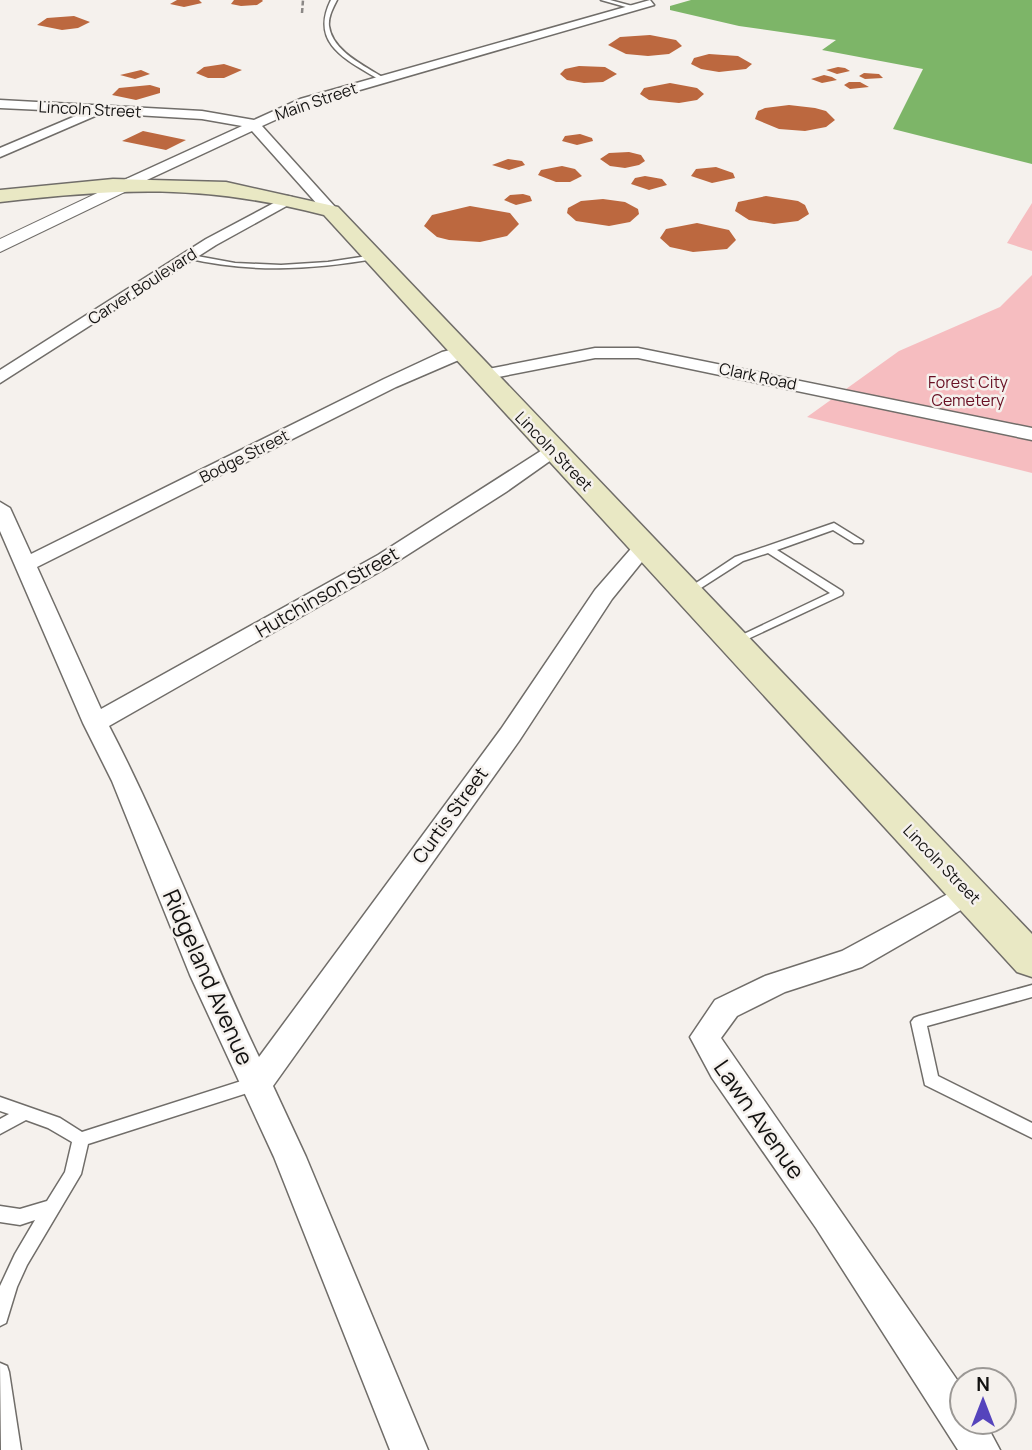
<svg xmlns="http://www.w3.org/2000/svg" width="1032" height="1450" font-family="Manrope,sans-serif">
<rect width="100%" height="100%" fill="#f5f1ed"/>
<path fill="#f6bdc0" d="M 1032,203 L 1032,251 L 1007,243 Z
M 1032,275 L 1032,473 L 807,417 L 899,351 L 1000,307 Z"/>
<path fill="#7db568" d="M 691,0 L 1032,0 L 1032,164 L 893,129 L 923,69 L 822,50 L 836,40 L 739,26 L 670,10 L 670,6 Z"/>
<path fill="#bc683f" d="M 177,0 L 199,0 L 202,3 L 184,7 L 170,4 Z
M 234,0 L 262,0 L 263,1 L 257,5 L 241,6 L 231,4 Z
M 74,16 L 90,22 L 78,28 L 62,30 L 37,25 L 47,18 Z
M 650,35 L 676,40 L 682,46 L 669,54 L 648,56 L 626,54 L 608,45 L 620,37 Z
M 709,54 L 738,56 L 752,64 L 746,69 L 719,72 L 701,69 L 691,64 L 694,58 Z
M 224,64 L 242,70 L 224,78 L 208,78 L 196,73 L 204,67 Z
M 579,66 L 605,67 L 617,74 L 603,82 L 584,83 L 567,80 L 560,74 L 565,69 Z
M 838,67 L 845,68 L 850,71 L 837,74 L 826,70 Z
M 141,70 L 150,74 L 135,79 L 120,75 Z
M 864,73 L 879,74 L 883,78 L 865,79 L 859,76 Z
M 824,75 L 832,77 L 837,80 L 822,83 L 811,79 Z
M 849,82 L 860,82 L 869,87 L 850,89 L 844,85 Z
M 670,83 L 697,88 L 704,94 L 697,100 L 679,103 L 649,100 L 640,94 L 644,88 Z
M 150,85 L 160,88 L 160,93 L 136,100 L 112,95 L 119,88 Z
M 789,105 L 815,108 L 826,111 L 835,120 L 826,127 L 805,131 L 779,129 L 755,119 L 758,111 L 765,108 Z
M 143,131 L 186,140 L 166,150 L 122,141 Z
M 580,134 L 592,138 L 593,141 L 577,145 L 562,141 L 565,136 Z
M 629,152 L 641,155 L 645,161 L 639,165 L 625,168 L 610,166 L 600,159 L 609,153 Z
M 508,159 L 522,161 L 525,165 L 509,170 L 492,165 Z
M 562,166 L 575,169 L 582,176 L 570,182 L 556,182 L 538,175 L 541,170 Z
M 716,167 L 733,173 L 735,178 L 712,183 L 691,176 L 696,169 Z
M 645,176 L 662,179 L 667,185 L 649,190 L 631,184 L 635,178 Z
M 523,194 L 530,196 L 532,201 L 516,205 L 504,200 L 510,195 Z
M 766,196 L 798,201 L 805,205 L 809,214 L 798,221 L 774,224 L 749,220 L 735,211 L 738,202 Z
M 603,199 L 625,202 L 638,209 L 639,214 L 630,222 L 609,226 L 576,221 L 567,213 L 568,208 L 581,201 Z
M 470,206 L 510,213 L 519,224 L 507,236 L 480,242 L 449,240 L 437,237 L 424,226 L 432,215 Z
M 697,223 L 729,230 L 736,240 L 727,249 L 693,252 L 670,247 L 660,238 L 666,229 Z"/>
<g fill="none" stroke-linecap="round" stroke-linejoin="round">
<g stroke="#706d69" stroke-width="3">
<path id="service" d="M 331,0 L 337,0 C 333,8 328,17 329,26 C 332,51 365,66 384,78 L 384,80 L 380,80 C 347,60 309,44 331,0 Z
M 601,0 L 610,0 L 636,7 L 633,9 Z
M 186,254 L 235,263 L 281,265 L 328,262 L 374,255 L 378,257 L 374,259 C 310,270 250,273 186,258 Z
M 834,523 L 863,541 L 862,543 L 854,543 L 833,530 L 777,550 L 842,591 L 843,593 L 842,595 L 737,644 L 733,645 L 727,642 L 830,593 L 768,553 L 743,561 L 690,595 L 686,596 L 681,593 L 735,557 Z
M 1032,985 L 1032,997 L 927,1026 L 938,1076 L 1032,1123 L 1032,1138 L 925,1085 L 911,1022 L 914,1018 L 919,1016 Z
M 257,1076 L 263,1078 L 265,1083 L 263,1088 L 88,1144 L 81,1174 L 27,1265 L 17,1287 L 6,1323 L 0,1326 L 0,1286 L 15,1254 L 35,1220 L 20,1225 L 0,1222 L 0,1206 L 20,1209 L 47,1201 L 65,1172 L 72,1142 L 48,1128 L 26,1120 L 0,1134 L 0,1119 L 9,1114 L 0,1111 L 0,1097 L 60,1118 L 82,1132 Z
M 0,1363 L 7,1366 L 9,1372 L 21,1450 L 1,1450 Z"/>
</g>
<g stroke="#706d69" stroke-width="3">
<path id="minor" d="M 650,0 L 654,5 L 308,105 L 262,126 L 336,208 L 336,214 L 326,214 L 252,131 L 134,186 L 124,186 L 124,180 L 242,126 L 202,119 L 102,113 L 0,157 L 0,148 L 85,112 L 0,108 L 0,100 L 202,111 L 254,120 L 300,99 Z
M 287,196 L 292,197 L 292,203 L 216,245 L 0,383 L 0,370 L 206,239 Z
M 462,347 L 468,348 L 471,352 L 468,356 L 396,387 L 37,567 L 101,709 L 378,555 L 547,447 L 561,447 L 564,451 L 506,492 L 393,564 L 109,726 C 165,833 206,947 259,1057 L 501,729 L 595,590 L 636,543 L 650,543 L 654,547 L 612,599 L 519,741 L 273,1086 L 306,1157 L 428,1450 L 390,1450 L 274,1157 L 190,975 L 112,781 L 83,723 L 0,531 L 0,502 L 10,508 L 31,554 L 384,379 L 442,352 Z
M 595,348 L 638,348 L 1032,428 L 1032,440 L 638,358 L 595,358 L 483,380 L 474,375 L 483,370 Z
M 970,882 L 980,885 L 984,892 L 980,899 L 862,967 L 785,992 L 737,1016 L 721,1038 L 962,1387 L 962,1422 L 985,1422 L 1000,1450 L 958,1450 L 816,1228 L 712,1078 L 690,1037 L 715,1000 L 765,976 L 842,951 Z"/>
</g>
<g stroke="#706d69" stroke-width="2">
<path id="tertiary" d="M 129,178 L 135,179 L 138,183 L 135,187 L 0,252 L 0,239 Z"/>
</g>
<g stroke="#706d69" stroke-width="3">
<path id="secondary" d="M 113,179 L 226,182 L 338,207 L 1032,934 L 1032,977 L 1017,972 L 324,215 C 205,184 120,188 0,202 L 0,190 Z"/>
</g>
<use href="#service" fill="#fff" fill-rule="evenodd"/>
<use href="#minor" fill="#fff" fill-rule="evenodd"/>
<use href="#tertiary" fill="#fff" fill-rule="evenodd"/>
<use href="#secondary" fill="#e9e8c4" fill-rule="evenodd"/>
<path stroke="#8b8886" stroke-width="2.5" stroke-dasharray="5 2.5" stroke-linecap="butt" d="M 302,13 L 303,0"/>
</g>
<g text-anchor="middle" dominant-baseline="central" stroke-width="5" stroke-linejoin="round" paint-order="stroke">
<g font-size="16" fill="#131211" stroke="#f5f1ed">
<text transform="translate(316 101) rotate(-19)">Main Street</text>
<text transform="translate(90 109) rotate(3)">Lincoln Street</text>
<text transform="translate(142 286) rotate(-33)">Carver Boulevard</text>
<text transform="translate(758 376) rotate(12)">Clark Road</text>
<text transform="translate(554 451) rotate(46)">Lincoln Street</text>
<text transform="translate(244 456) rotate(-27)">Bodge Street</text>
<text transform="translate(942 864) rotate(46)">Lincoln Street</text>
</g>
<g font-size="16" fill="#680f23" stroke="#f5f1ed">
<text x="968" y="382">Forest City<tspan x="968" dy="18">Cemetery</tspan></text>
</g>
<g font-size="19" fill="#131211" stroke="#f5f1ed">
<text transform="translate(327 592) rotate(-30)">Hutchinson Street</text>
<text transform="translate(450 815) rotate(-54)">Curtis Street</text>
</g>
<g font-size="23" fill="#131211" stroke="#f5f1ed">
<text transform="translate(209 977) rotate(66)">Ridgeland Avenue</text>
<text transform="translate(760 1119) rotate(55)">Lawn Avenue</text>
</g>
</g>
<g transform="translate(983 1401)"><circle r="33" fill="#f5f1ed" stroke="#9b9895" stroke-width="2"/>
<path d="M0-5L12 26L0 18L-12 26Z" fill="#5544bc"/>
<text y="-10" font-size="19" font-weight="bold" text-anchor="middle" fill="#131211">N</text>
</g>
</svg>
